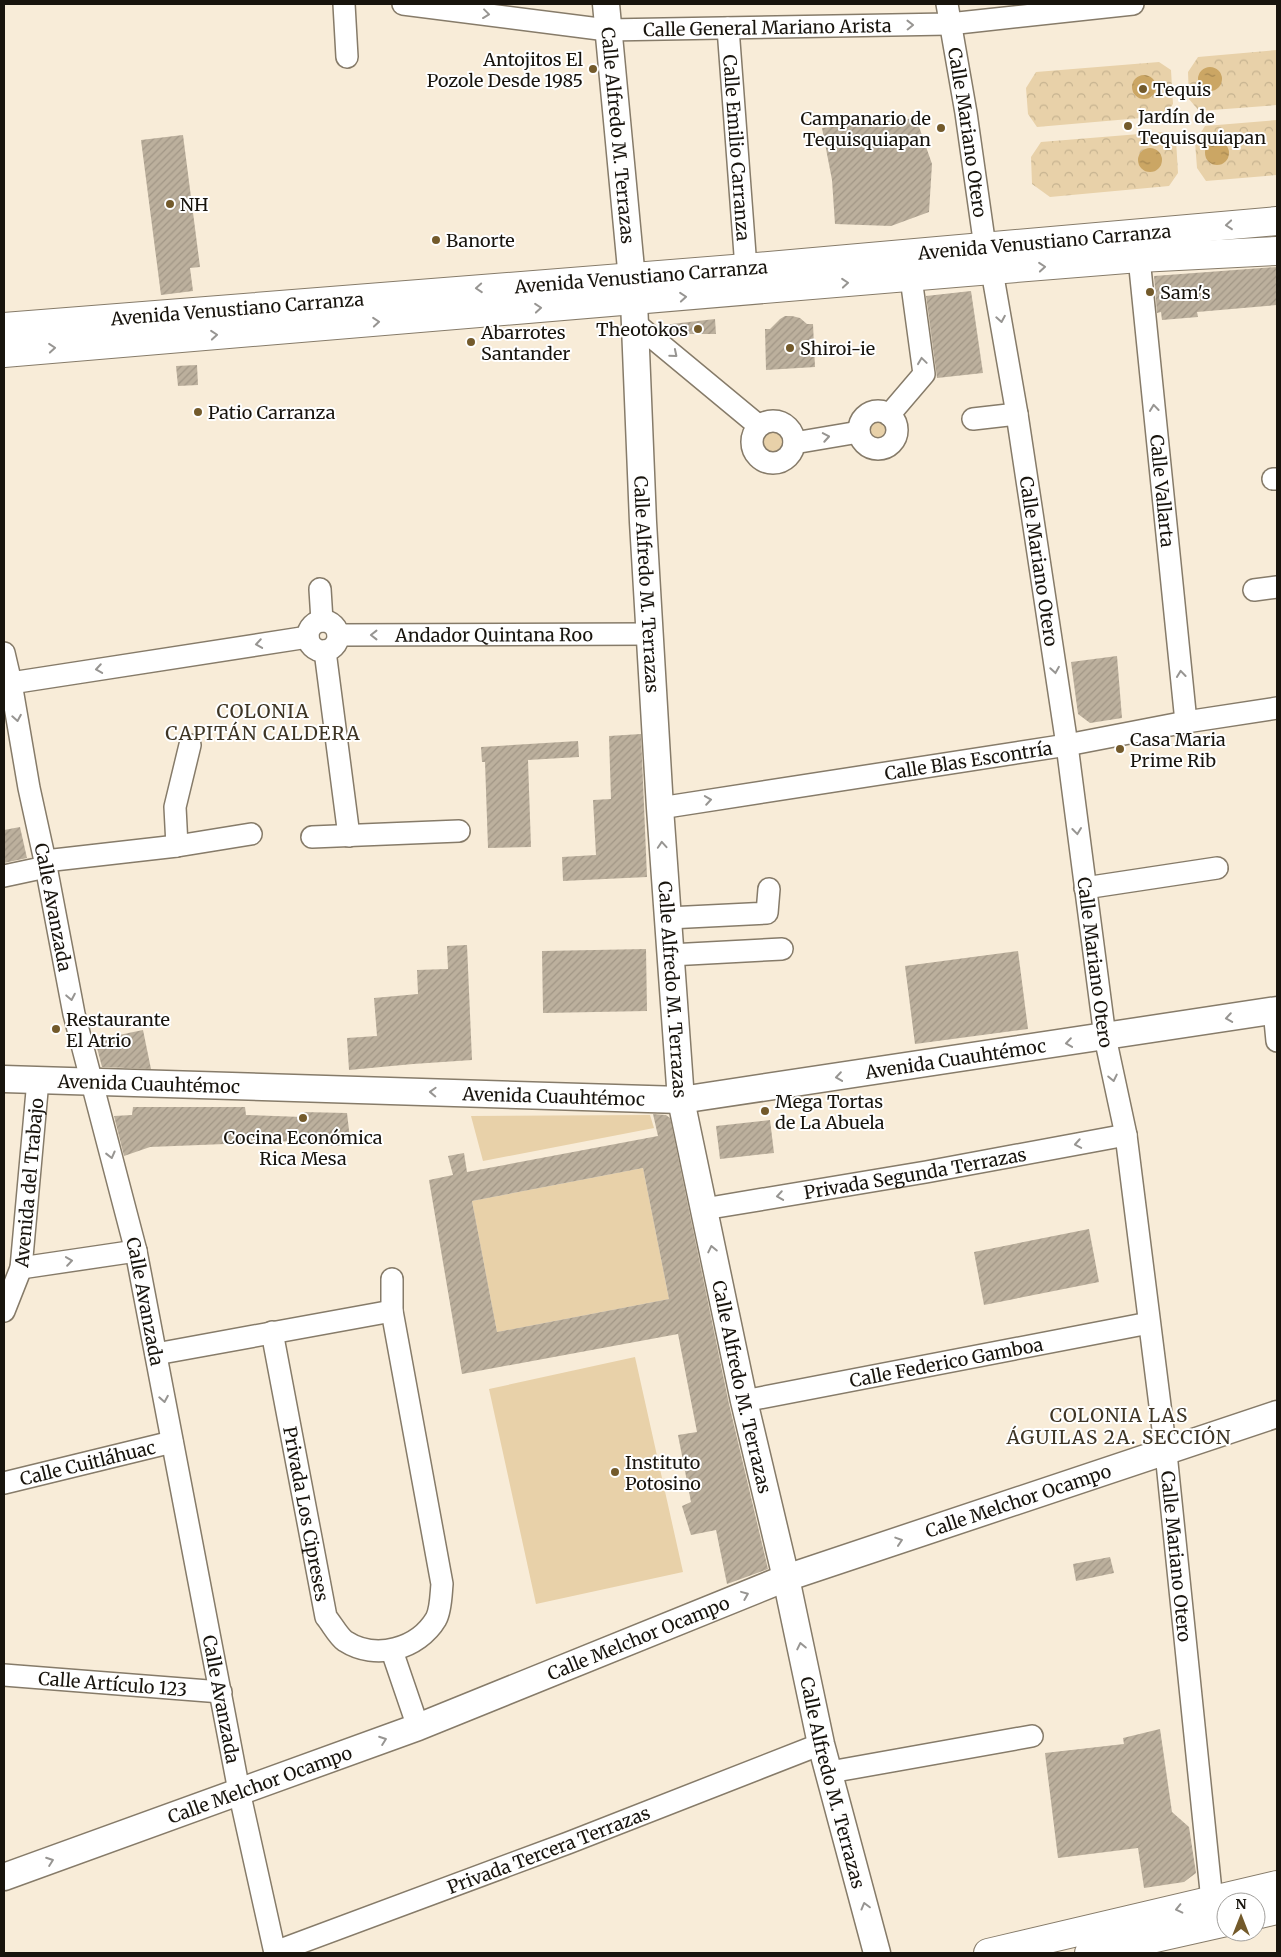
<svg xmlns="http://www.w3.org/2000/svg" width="1281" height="1957" font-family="Merriweather,serif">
<defs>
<pattern id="park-crowns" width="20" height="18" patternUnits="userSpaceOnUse" patternTransform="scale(1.25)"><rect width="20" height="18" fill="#e8d1a9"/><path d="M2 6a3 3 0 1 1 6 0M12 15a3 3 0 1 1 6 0" fill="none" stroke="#c6b390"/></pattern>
<pattern id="water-ripples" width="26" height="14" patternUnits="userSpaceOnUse" patternTransform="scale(1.25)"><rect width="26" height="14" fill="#cba664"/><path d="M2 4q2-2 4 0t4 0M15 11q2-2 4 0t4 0" fill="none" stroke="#a48651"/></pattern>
<pattern id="building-hatch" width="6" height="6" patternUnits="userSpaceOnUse" patternTransform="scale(1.25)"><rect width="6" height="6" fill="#bcb09d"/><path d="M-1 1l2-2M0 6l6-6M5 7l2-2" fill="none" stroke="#a19686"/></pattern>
</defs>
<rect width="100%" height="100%" fill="#f8ecd8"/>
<path fill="url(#park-crowns)" d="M 1277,50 L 1277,105 L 1199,111 L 1189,99 L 1188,72 L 1198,57 Z
M 1159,62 L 1171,70 L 1173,104 L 1164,116 L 1037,127 L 1028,114 L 1026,88 L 1036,72 Z
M 1277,120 L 1277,175 L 1206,181 L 1197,168 L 1195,142 L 1205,126 Z
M 1164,132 L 1176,140 L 1178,173 L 1169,186 L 1050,197 L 1032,184 L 1031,157 L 1041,142 Z"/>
<path fill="#e8d1a9" d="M863 430a15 15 0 1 1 30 0a15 15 0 1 1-30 0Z
M757 442a16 16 0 1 1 32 0a16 16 0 1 1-32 0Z
M 650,1115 L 654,1128 L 483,1161 L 471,1116 Z
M 643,1168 L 669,1299 L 497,1332 L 472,1201 Z
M 635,1357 L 683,1572 L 536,1604 L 489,1389 Z"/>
<path fill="url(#water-ripples)" d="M1198 79a12 12 0 1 1 24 0a12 12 0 1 1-24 0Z
M1132 87a12 12 0 1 1 24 0a12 12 0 1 1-24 0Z
M1205 153a12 12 0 1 1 24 0a12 12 0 1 1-24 0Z
M1138 160a12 12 0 1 1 24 0a12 12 0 1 1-24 0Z"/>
<path fill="url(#building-hatch)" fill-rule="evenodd" d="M 916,118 L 932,164 L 929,212 L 891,226 L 835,224 L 832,180 L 822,128 Z
M 183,135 L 200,267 L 190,268 L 193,291 L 161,295 L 141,140 Z
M 1277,267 L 1277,305 L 1197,312 L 1198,317 L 1162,320 L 1161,312 L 1157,313 L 1154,276 Z
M 971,291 L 983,373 L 937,378 L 926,296 Z
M 785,316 L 792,316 L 800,318 L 807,324 L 813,324 L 815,367 L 766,370 L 765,329 L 770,329 L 780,319 Z
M 715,319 L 716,334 L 668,334 L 664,331 L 663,325 Z
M 197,365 L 198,385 L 178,386 L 176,366 Z
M 1117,656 L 1122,718 L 1090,723 L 1078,714 L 1071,662 Z
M 641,734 L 647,877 L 563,881 L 562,857 L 596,855 L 593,800 L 611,799 L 609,736 Z
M 578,741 L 579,757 L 528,760 L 531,847 L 488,848 L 485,762 L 482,762 L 481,747 Z
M 20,827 L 27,858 L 4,863 L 4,830 Z
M 467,945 L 472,1060 L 413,1064 L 349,1070 L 347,1038 L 377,1036 L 374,998 L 418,994 L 417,970 L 448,969 L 447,946 Z
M 646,949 L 647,1011 L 543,1013 L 542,951 Z
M 1018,951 L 1028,1029 L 915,1044 L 905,966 Z
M 143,1030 L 151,1069 L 102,1067 L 95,1040 Z
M 133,1107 L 245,1107 L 246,1115 L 302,1117 L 302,1112 L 347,1113 L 350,1139 L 343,1145 L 334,1146 L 326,1145 L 321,1140 L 150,1147 L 124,1156 L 114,1116 L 132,1115 Z
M 653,1114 L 666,1115 L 670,1118 L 729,1404 L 768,1569 L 727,1584 L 716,1530 L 691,1535 L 682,1506 L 691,1502 L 678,1435 L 697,1432 L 678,1334 L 462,1374 L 429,1180 L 453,1175 L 448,1156 L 464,1153 L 467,1172 L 658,1136 ZM 643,1168 L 669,1299 L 497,1332 L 472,1201 Z
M 770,1120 L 774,1153 L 720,1159 L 716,1126 Z
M 1089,1229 L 1099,1282 L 984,1305 L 974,1252 Z
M 1110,1557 L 1114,1573 L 1076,1581 L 1073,1564 Z
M 1160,1729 L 1172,1812 L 1189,1827 L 1196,1873 L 1184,1882 L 1144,1888 L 1138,1848 L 1058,1858 L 1045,1753 L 1124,1744 L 1123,1738 Z"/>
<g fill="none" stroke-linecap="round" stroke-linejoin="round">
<g stroke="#867b69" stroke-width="24">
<g id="minor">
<path d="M 344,4 L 347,57"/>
<path id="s1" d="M 403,4 L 607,30 L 949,24 L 1133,4"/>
<path id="s2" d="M 947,4 L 966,113 L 985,247 L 992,271 L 1017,414 L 1067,745 L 1105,1037 L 1126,1135 L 1166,1453 L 1212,1901 L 1217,1913"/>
<path id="s3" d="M 728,28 L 746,268"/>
<path id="s4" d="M 1139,258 L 1186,722"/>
<path d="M 636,324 L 759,426"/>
<circle cx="878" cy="430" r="19"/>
<path d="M 889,415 L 924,374 L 911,278"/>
<path d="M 973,419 L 1017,414"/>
<circle cx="773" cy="442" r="21"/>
<path d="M 794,443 L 859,432"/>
<path d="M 1273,479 L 1277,479"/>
<path d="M 320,589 L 322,621"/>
<path d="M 1254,590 L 1277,587"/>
<circle cx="323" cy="636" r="15"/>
<path id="s5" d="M 338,635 L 651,634"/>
<path d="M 325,651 L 349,836"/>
<path id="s6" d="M 4,653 L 11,683 L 29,788 L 45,861 L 74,1014 L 136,1251 L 239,1791 L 275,1953"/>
<path d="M 11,683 L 308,637"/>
<path id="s7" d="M 660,808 L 1067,745 L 1186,722 L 1277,708"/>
<path d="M 312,837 L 459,831"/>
<path d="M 177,846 L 175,807 L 190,745"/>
<path d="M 45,861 L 177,846 L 251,834"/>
<path d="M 4,876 L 46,867"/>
<path d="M 1085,888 L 1217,868"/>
<path d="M 668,918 L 767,913 L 769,889"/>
<path d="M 670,955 L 782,949"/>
<path d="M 1274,1010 L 1277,1041"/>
<path id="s8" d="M 704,1209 L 926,1172 L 1126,1135"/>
<path d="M 21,1268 L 136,1251"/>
<path id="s9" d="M 4,1311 L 21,1268 L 38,1080"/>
<path id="s10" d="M 272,1332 L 326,1617 C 332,1624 338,1636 345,1641 C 376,1661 418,1649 436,1619 C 441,1610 441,1594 442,1584 L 392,1311 L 392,1279"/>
<path d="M 156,1354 L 392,1311"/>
<path id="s11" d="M 744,1401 L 1149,1323"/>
<path id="s12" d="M 4,1483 L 172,1442"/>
<path d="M 392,1651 L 418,1727"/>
<path id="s13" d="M 4,1675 L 221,1692"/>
<path d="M 830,1772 L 1032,1736"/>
<path id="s14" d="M 275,1952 L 568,1843 L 821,1744"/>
</g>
</g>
<g stroke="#867b69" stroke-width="29">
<g id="tertiary">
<path id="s15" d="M 606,4 L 634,301 L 643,522 L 660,808 L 681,1100 L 744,1401 L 786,1578 L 821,1744 L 877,1953"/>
<path id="s16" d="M 4,1079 L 681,1100 L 1277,1010"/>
<path id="s17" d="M 4,1877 L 418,1727 L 786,1578 L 1277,1414"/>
</g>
</g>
<g stroke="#867b69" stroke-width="30">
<path id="secondary" d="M 1256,1915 L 1277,1910
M 988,1953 L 1277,1885
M 1089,1953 L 1226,1922"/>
</g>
<g stroke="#867b69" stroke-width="30">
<g id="primary">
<path id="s18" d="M 4,327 L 746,268 L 1277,221"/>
<path d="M 4,353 L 967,272 L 1139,258 L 1277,251"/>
</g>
</g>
<use href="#minor" stroke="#fff" stroke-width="21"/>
<use href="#tertiary" stroke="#fff" stroke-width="26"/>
<use href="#secondary" stroke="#fff" stroke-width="28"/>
<use href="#primary" stroke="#fff" stroke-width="28"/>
</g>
<defs><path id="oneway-chevron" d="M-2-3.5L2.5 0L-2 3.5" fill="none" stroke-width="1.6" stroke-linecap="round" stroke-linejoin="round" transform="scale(1.25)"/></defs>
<g stroke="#979592">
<use href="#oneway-chevron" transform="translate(486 14) rotate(7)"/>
<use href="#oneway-chevron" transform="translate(910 25) rotate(-1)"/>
<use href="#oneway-chevron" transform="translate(1229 225) rotate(175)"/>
<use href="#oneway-chevron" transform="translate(1042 267) rotate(-5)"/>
<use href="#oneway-chevron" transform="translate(845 283) rotate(-5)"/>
<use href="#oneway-chevron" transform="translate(479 288) rotate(176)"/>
<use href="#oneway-chevron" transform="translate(683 297) rotate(-5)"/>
<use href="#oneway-chevron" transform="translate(538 308) rotate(-5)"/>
<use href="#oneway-chevron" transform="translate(1001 319) rotate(80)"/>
<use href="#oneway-chevron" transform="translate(376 322) rotate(-5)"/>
<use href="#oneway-chevron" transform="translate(214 335) rotate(-5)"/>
<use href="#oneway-chevron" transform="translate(52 348) rotate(-5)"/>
<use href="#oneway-chevron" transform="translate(674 354) rotate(40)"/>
<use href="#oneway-chevron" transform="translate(922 361) rotate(-98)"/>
<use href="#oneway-chevron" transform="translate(1154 408) rotate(-96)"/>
<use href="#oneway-chevron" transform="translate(826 437) rotate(-10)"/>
<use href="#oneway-chevron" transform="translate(374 635) rotate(180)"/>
<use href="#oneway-chevron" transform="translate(259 644) rotate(171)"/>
<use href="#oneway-chevron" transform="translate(99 669) rotate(171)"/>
<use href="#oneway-chevron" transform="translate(1055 670) rotate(81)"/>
<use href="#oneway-chevron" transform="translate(1181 674) rotate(-96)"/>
<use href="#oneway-chevron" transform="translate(17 718) rotate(80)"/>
<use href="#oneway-chevron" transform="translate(708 800) rotate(-9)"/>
<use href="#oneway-chevron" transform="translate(1077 831) rotate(83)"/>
<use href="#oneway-chevron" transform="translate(662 845) rotate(-94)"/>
<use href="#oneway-chevron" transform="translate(71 997) rotate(79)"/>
<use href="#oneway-chevron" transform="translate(1229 1018) rotate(171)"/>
<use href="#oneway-chevron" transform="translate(1069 1043) rotate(172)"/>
<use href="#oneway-chevron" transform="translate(839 1077) rotate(172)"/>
<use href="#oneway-chevron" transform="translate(1113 1078) rotate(78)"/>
<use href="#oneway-chevron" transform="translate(433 1092) rotate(-178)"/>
<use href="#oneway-chevron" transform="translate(1078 1144) rotate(170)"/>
<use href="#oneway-chevron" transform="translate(111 1155) rotate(76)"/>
<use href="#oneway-chevron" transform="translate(780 1196) rotate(171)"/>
<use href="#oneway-chevron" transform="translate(712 1249) rotate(-102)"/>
<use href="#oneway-chevron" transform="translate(69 1261) rotate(-8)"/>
<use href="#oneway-chevron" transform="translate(164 1399) rotate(80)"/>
<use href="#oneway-chevron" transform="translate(899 1541) rotate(-18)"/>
<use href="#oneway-chevron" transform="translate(745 1595) rotate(-22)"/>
<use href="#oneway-chevron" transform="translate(801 1646) rotate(-102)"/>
<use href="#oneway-chevron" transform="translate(383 1740) rotate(-20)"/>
<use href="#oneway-chevron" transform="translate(50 1861) rotate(-20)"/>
<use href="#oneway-chevron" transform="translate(865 1906) rotate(-105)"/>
<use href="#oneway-chevron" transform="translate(1179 1909) rotate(167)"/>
</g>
<g fill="#735a2b" stroke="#fff" stroke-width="2">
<circle cx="593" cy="69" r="5"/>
<circle cx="1143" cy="89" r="5"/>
<circle cx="1128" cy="126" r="5"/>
<circle cx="941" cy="128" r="5"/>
<circle cx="170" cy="204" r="5"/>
<circle cx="436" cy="240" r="5"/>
<circle cx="1150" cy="292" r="5"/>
<circle cx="698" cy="329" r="5"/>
<circle cx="471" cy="342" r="5"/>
<circle cx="790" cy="348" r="5"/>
<circle cx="198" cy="412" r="5"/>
<circle cx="1120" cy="749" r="5"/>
<circle cx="56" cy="1029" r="5"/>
<circle cx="765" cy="1111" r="5"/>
<circle cx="303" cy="1118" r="5"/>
<circle cx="615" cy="1472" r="5"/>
</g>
<g text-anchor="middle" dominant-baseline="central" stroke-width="4" stroke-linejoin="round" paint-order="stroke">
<g font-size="18" fill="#18140d" stroke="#fff">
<text stroke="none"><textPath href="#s1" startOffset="366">Calle General Mariano Arista</textPath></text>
<text stroke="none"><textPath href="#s2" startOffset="130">Calle Mariano Otero</textPath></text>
<text stroke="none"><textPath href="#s15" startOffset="132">Calle Alfredo M. Terrazas</textPath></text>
<text stroke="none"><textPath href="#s3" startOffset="120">Calle Emilio Carranza</textPath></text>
<text stroke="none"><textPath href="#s18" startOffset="1044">Avenida Venustiano Carranza</textPath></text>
<text stroke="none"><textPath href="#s18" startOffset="639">Avenida Venustiano Carranza</textPath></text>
<text stroke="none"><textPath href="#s18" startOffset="234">Avenida Venustiano Carranza</textPath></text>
<text stroke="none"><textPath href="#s4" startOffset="234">Calle Vallarta</textPath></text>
<text stroke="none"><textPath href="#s2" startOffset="565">Calle Mariano Otero</textPath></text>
<text stroke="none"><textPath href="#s15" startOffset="582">Calle Alfredo M. Terrazas</textPath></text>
<text stroke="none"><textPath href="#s5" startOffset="156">Andador Quintana Roo</textPath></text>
<text stroke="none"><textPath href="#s7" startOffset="312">Calle Blas Escontría</textPath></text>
<text stroke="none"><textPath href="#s6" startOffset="259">Calle Avanzada</textPath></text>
<text stroke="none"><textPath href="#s2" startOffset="970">Calle Mariano Otero</textPath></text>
<text stroke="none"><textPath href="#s15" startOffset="988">Calle Alfredo M. Terrazas</textPath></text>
<text stroke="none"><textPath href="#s16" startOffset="955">Avenida Cuauhtémoc</textPath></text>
<text stroke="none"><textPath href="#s16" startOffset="145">Avenida Cuauhtémoc</textPath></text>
<text stroke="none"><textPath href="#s16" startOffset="550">Avenida Cuauhtémoc</textPath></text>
<text stroke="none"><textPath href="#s8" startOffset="214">Privada Segunda Terrazas</textPath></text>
<text stroke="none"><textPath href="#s9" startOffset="132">Avenida del Trabajo</textPath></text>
<text stroke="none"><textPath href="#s6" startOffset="664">Calle Avanzada</textPath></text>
<text stroke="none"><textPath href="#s11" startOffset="206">Calle Federico Gamboa</textPath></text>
<text stroke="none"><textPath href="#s15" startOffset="1392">Calle Alfredo M. Terrazas</textPath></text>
<text stroke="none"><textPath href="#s12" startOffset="86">Calle Cuitláhuac</textPath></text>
<text stroke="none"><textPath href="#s17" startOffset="1082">Calle Melchor Ocampo</textPath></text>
<text stroke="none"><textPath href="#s10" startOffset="185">Privada Los Cipreses</textPath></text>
<text stroke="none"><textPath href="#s2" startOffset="1570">Calle Mariano Otero</textPath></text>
<text stroke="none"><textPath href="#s17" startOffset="678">Calle Melchor Ocampo</textPath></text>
<text stroke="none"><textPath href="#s13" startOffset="109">Calle Artículo 123</textPath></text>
<text stroke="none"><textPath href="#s6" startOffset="1069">Calle Avanzada</textPath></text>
<text stroke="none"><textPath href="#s15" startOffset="1798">Calle Alfredo M. Terrazas</textPath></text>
<text stroke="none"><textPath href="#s17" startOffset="272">Calle Melchor Ocampo</textPath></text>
<text stroke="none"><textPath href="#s14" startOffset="292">Privada Tercera Terrazas</textPath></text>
</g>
<g font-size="18" fill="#18140d" stroke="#fff" text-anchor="start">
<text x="583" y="59" text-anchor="end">Antojitos El<tspan x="583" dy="21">Pozole Desde 1985</tspan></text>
<text x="1153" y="89">Tequis</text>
<text x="1138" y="116">Jardín de<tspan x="1138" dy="21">Tequisquiapan</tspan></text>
<text x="931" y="118" text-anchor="end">Campanario de<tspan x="931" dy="21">Tequisquiapan</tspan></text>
<text x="180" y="204">NH</text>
<text x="446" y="240">Banorte</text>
<text x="1160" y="292">Sam's</text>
<text x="688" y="329" text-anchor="end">Theotokos</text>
<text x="481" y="332">Abarrotes<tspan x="481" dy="21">Santander</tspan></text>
<text x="800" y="348">Shiroi-ie</text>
<text x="208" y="412">Patio Carranza</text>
<text x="1130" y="739">Casa Maria<tspan x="1130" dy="21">Prime Rib</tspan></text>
<text x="66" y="1019">Restaurante<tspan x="66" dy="21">El Atrio</tspan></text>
<text x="775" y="1101">Mega Tortas<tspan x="775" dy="21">de La Abuela</tspan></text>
<text x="303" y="1137" text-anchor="middle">Cocina Económica<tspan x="303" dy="21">Rica Mesa</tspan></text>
<text x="625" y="1462">Instituto<tspan x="625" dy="21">Potosino</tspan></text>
</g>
<g font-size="19" letter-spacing="1" fill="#3e3525" stroke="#fff">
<text x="263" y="711">COLONIA<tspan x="263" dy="22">CAPITÁN CALDERA</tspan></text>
<text x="1119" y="1415">COLONIA LAS<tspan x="1119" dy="22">ÁGUILAS 2A. SECCIÓN</tspan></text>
</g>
</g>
<rect width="1281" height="1957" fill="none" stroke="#18140d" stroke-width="10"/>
<g transform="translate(1241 1917)"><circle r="24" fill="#ffffff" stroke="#a3a19e"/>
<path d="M0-4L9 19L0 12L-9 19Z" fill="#735a2b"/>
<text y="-8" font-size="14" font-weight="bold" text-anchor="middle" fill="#18140d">N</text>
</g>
</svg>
